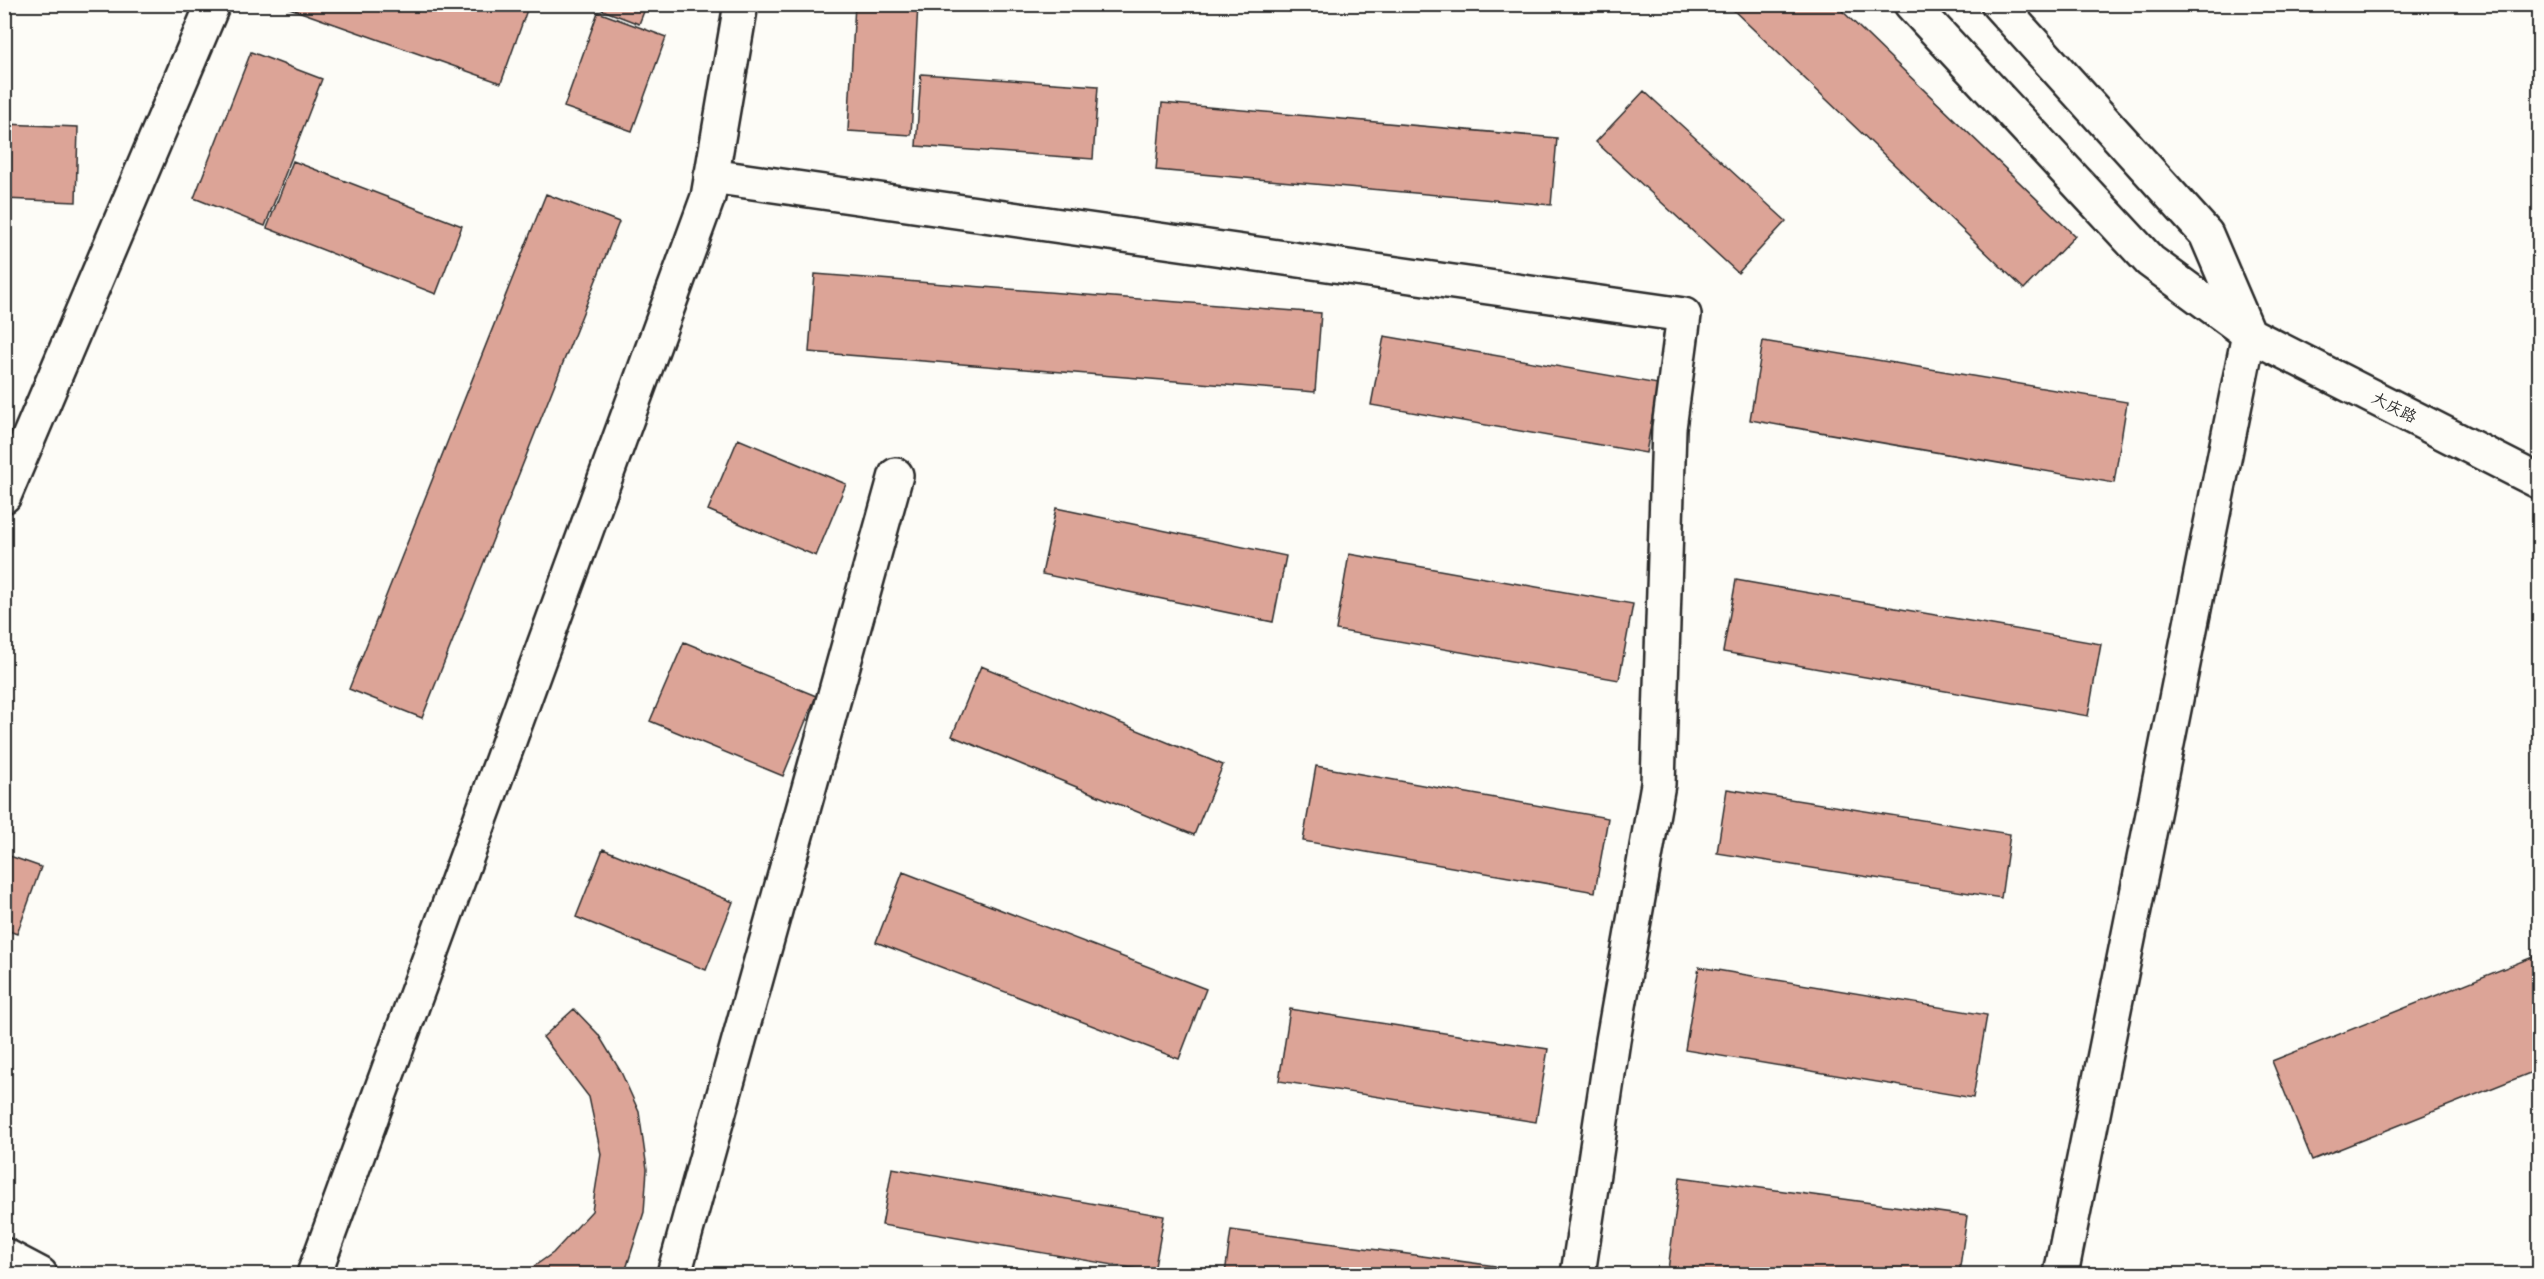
<svg xmlns="http://www.w3.org/2000/svg" width="2544" height="1279" font-family="Kalam,'LXGW WenKai TC',sans-serif">
<rect width="100%" height="100%" fill="#fdfcf7"/>
<filter id="ink" filterUnits="userSpaceOnUse"><feTurbulence type="fractalNoise" baseFrequency=".0167" numOctaves="2"/><feDisplacementMap in="SourceGraphic" scale="12" xChannelSelector="R" yChannelSelector="G"/><feConvolveMatrix kernelMatrix="1 2 1 2 8 2 1 2 1" color-interpolation-filters="sRGB"/></filter>
<g filter="url(#ink)">
<path fill="#dca497" stroke="#2b2b2b" stroke-width="1.5" d="M 278,4 L 513,4 L 527,10 L 501,83 Z
M 587,4 L 647,4 L 639,24 Z
M 855,4 L 918,4 L 911,135 L 848,131 Z
M 1485,4 L 1576,4 L 1576,9 Z
M 1727,4 L 1835,4 L 2075,236 L 2024,289 Z
M 598,12 L 666,37 L 632,131 L 564,107 Z
M 251,52 L 322,79 L 265,226 L 194,198 Z
M 921,74 L 1098,86 L 1093,159 L 916,146 Z
M 1644,91 L 1786,221 L 1738,273 L 1596,142 Z
M 1162,103 L 1557,138 L 1551,205 L 1156,170 Z
M 4,124 L 78,127 L 76,202 L 4,199 Z
M 293,161 L 462,226 L 436,294 L 267,228 Z
M 546,194 L 619,222 L 422,718 L 349,689 Z
M 815,274 L 1321,313 L 1315,392 L 809,352 Z
M 1384,336 L 1658,384 L 1646,453 L 1371,405 Z
M 1763,341 L 2127,402 L 2114,483 L 1750,420 Z
M 738,439 L 846,484 L 816,556 L 708,510 Z
M 1056,508 L 1286,556 L 1273,622 L 1042,574 Z
M 1349,554 L 1633,604 L 1619,680 L 1336,630 Z
M 1736,580 L 2101,644 L 2088,716 L 1723,652 Z
M 684,642 L 816,696 L 783,776 L 650,721 Z
M 981,666 L 1223,765 L 1194,835 L 952,736 Z
M 1316,766 L 1608,818 L 1595,892 L 1303,841 Z
M 1727,789 L 2010,834 L 2001,898 L 1717,853 Z
M 603,849 L 733,902 L 706,970 L 576,917 Z
M 4,854 L 41,867 L 17,934 L 4,929 Z
M 903,872 L 1206,989 L 1179,1059 L 876,942 Z
M 2540,954 L 2540,1069 L 2312,1160 L 2272,1061 Z
M 1699,967 L 1987,1015 L 1973,1098 L 1685,1050 Z
M 574,1009 L 598,1034 L 621,1072 L 639,1112 L 647,1169 L 644,1212 L 626,1269 L 621,1274 L 523,1274 L 553,1253 L 592,1211 L 601,1154 L 589,1097 L 543,1037 Z
M 1290,1009 L 1548,1049 L 1536,1122 L 1279,1081 Z
M 892,1168 L 1164,1216 L 1154,1272 L 882,1225 Z
M 1680,1177 L 1967,1216 L 1959,1274 L 1699,1274 L 1668,1270 Z
M 1231,1230 L 1495,1266 L 1494,1274 L 1225,1274 Z"/>
<g fill="none" stroke-linecap="round" stroke-linejoin="round">
<g stroke="#2b2b2b" stroke-width="38">
<path id="minor" d="M 711,176 L 1684,315 L 1669,428 L 1658,784 L 1613,1040 L 1578,1274
M 4,496 L 213,4
M 4,1255 L 40,1274
M 314,1274 L 708,197 L 741,4
M 674,1274 L 896,475
M 2061,1274 L 2249,334"/>
</g>
<g stroke="#2b2b2b" stroke-width="38">
<path id="tertiary" d="M 1911,4 L 2150,261 L 2249,334 L 2540,482
M 1998,4 L 2206,234 L 2248,332"/>
</g>
<use href="#minor" stroke="#fdfcf7" stroke-width="33"/>
<use href="#tertiary" stroke="#fdfcf7" stroke-width="33"/>
</g>
</g>
<g text-anchor="middle" dominant-baseline="central" stroke-width="4.5" stroke-linejoin="round" paint-order="stroke">
<g font-size="16" fill="#2b2b2b" stroke="#fdfcf7">
<text transform="translate(2394 408) rotate(27)">大庆路</text>
</g>
</g>
<rect width="2544" height="1279" fill="none" stroke="#fdfcf7" stroke-width="24"/>
<rect x="12" y="12" width="2520" height="1255" fill="none" stroke="#2b2b2b" stroke-width="2" filter="url(#ink)"/>
</svg>
